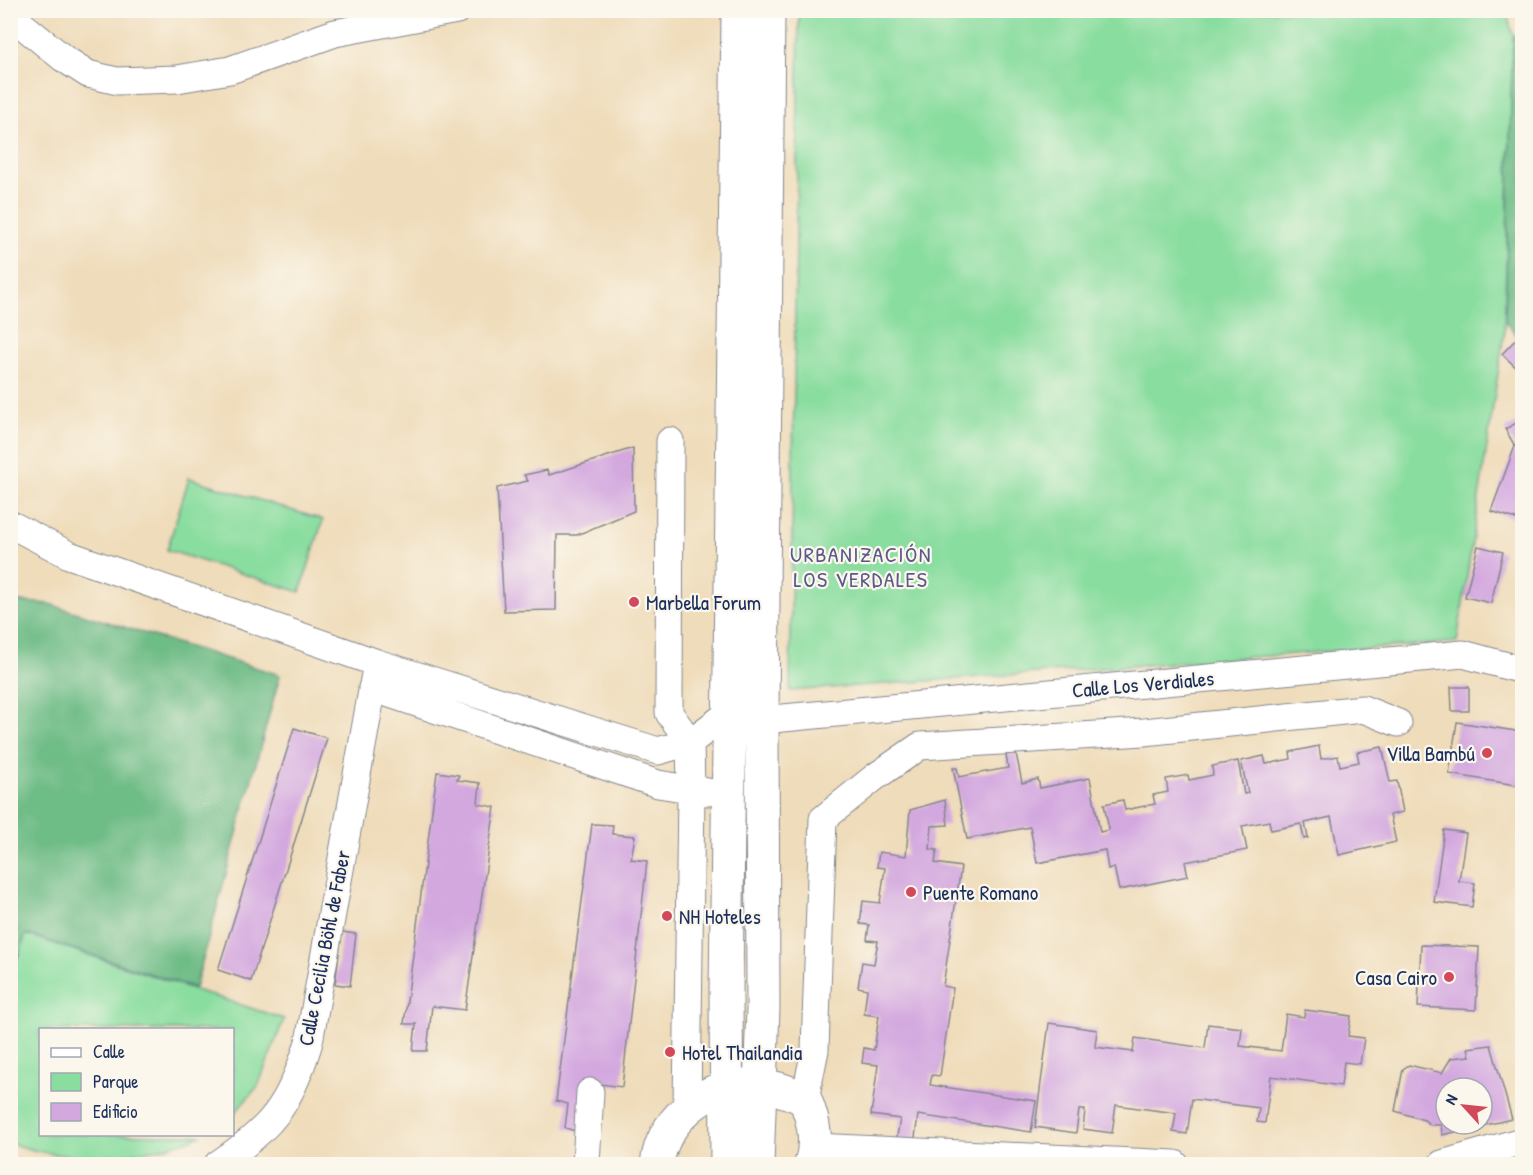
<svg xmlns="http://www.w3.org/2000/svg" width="1533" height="1175" font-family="'Patrick Hand',sans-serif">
<rect width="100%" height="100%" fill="#fbf7ec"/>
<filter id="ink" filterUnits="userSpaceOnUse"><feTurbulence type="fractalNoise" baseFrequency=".0167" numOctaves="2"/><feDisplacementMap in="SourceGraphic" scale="12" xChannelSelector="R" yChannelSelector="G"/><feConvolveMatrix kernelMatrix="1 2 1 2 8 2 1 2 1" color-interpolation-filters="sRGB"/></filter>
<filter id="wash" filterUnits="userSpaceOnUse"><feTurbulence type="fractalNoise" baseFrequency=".008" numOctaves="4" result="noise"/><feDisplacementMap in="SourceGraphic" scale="24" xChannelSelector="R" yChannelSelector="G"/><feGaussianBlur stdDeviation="1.35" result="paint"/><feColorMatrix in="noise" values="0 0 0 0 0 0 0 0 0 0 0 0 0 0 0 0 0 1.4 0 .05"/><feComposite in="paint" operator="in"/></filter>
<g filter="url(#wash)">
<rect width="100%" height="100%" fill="#efdcba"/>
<path fill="#89dd9f" stroke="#52867e" stroke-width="1.5" d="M 799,11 L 1506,11 L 1513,35 L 1504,334 L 1457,642 L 790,691 Z
M 189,478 L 323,520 L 300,592 L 167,550 Z
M 25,934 L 284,1019 L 258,1086 L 233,1115 L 232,1030 L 40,1030 L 40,1134 L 202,1135 C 147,1158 67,1165 11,1143 L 11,981 Z"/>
<path fill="#6ebc86" stroke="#447672" stroke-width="1.5" d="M 1513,35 L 1522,38 L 1522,340 L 1505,322 Z
M 10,601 L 49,604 L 280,675 L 195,988 L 26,934 L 19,954 L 11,952 Z"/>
<g id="blocks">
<path fill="#d3a8df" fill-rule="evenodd" d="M 1518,337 L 1522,342 L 1522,373 L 1502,354 Z
M 1522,420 L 1522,521 L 1491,511 L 1515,446 L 1505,429 Z
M 633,448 L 634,511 L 577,535 L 557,535 L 556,610 L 504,611 L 497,488 L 528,481 L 524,475 L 547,470 L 549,475 Z
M 1478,546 L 1503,552 L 1491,603 L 1465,597 Z
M 1451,687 L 1469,687 L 1469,711 L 1452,711 Z
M 1457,722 L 1522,732 L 1522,786 L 1449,774 Z
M 294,728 L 327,738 L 251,981 L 218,970 Z
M 1319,746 L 1321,759 L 1338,756 L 1340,766 L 1359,762 L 1357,752 L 1382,747 L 1390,782 L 1397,781 L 1403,812 L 1390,815 L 1396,842 L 1339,855 L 1331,817 L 1305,823 L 1308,838 L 1304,839 L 1301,824 L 1271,830 L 1269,821 L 1242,826 L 1247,850 L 1185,862 L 1188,876 L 1119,890 L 1114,867 L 1108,869 L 1105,850 L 1037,863 L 1030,827 L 967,839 L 953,768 L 957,768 L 959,777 L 1008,768 L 1006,755 L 1016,753 L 1022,783 L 1038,779 L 1040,788 L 1090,778 L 1100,832 L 1109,830 L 1104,804 L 1123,800 L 1125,810 L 1155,804 L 1153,795 L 1168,792 L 1166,779 L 1188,775 L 1189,780 L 1213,775 L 1212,766 L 1238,761 L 1244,794 L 1248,793 L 1241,761 L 1264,756 L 1266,764 L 1291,759 L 1290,752 Z
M 437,772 L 459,775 L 457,780 L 480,783 L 478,804 L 495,807 L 465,1010 L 432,1006 L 427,1051 L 413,1051 L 416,1024 L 404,1024 Z
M 945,800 L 948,825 L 932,826 L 930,849 L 937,850 L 935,863 L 961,867 L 943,986 L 953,988 L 940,1076 L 932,1075 L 930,1085 L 1036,1101 L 1031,1132 L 918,1115 L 914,1145 L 896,1142 L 900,1119 L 871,1115 L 878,1065 L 862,1063 L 864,1048 L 874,1050 L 879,1016 L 864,1014 L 867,989 L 858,987 L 862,962 L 874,964 L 878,941 L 867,940 L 869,925 L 860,924 L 863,901 L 880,903 L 885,868 L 877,867 L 879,852 L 906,856 L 910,810 Z
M 592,824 L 613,825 L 612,834 L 635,836 L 631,859 L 647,861 L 622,1087 L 586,1082 L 579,1132 L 565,1128 L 568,1104 L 556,1101 Z
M 1444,830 L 1466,833 L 1459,881 L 1475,883 L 1472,907 L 1434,902 Z
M 342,932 L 356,934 L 350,986 L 335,984 Z
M 1421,945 L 1479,947 L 1476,1010 L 1418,1007 Z
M 10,952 L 19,954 L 11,980 L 10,980 Z
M 1305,1010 L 1351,1016 L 1348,1036 L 1364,1038 L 1360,1064 L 1344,1062 L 1341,1086 L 1271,1076 L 1265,1123 L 1257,1122 L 1259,1108 L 1192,1099 L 1187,1134 L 1173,1132 L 1176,1113 L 1116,1105 L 1112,1133 L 1083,1129 L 1085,1110 L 1079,1110 L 1076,1133 L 1035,1127 L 1049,1023 L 1097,1030 L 1095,1047 L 1133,1052 L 1135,1038 L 1205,1048 L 1208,1024 L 1242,1028 L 1240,1046 L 1281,1051 L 1286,1014 L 1304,1017 Z
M 1491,1045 L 1512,1119 L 1442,1135 L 1441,1125 L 1431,1125 L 1424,1120 L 1395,1111 L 1403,1069 L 1409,1065 L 1442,1073 L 1451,1058 L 1470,1056 L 1468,1048 ZM 1446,1088 L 1482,1088 L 1482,1124 L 1446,1124 Z"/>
</g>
</g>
<g filter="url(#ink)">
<use href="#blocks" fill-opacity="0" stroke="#85868c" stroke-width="1.5"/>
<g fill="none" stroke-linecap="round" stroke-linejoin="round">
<g stroke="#85868c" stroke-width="29">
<path id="minor" d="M 10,15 L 63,58 L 88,74 L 117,81 L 177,79 L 230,70 L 335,33 L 457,10
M 670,441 L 669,713 L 690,742 L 691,790 L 687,1108
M 10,524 L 69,555 L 377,663 L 658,751 L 690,742 L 729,713
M 372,688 L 658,784 L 708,792
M 762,720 L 1463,654 L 1522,670
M 805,1099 L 815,1050 L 823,819 L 875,777 L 920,746 L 1144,732 L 1363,709 L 1398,723
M 816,1147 L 1175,1164
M 218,1164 C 272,1128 290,1105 309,1042 L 377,663
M 586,1164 L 590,1092
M 1442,1164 L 1522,1141"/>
</g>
<g stroke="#85868c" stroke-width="35">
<path id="major" d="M 657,1164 C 662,1123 701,1088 742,1085 C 764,1083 786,1090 805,1099 C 814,1122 818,1141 811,1164
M 727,1164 L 726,992 L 738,10
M 757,1164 L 763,1009 L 762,720 L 768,10"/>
</g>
<use href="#minor" stroke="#fff" stroke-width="27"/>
<use href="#major" stroke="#fff" stroke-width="33"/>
</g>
</g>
<g fill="#d1495b" stroke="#fbf7ec" stroke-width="2">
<circle cx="634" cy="602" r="6"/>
<circle cx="1487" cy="753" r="6"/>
<circle cx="911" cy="892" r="6"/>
<circle cx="667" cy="916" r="6"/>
<circle cx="1449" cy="977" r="6"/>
<circle cx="670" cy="1052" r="6"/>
</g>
<g text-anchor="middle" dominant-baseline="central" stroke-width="4.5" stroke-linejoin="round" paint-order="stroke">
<g font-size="21" fill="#1b2f5e" stroke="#fbf7ec" text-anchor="start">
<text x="646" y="602">Marbella Forum</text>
<text x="1475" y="753" text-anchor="end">Villa Bambú</text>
<text x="923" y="892">Puente Romano</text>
<text x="679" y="916">NH Hoteles</text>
<text x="1437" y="977" text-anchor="end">Casa Cairo</text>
<text x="682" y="1052">Hotel Thailandia</text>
</g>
<g font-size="21" fill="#1b2f5e" stroke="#fbf7ec">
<text transform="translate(1143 684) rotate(-5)">Calle Los Verdiales</text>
<text transform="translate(324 948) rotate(-79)">Calle Cecilia Böhl de Faber</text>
</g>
<g font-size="22" letter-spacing="1.5" fill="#5b598b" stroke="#fbf7ec">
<text x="861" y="554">URBANIZACIÓN<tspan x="861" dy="25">LOS VERDALES</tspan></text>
</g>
</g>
<rect width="1533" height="1175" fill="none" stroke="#fbf7ec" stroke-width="36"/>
<rect x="39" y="1028" width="195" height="108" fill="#fbf7ec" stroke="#a1a7b3" stroke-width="1.5"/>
<rect x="51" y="1048" width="30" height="9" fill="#ffffff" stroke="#a1a7b3" stroke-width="1.5"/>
<text x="93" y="1058" font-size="18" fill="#1b2f5e">Calle</text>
<rect x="51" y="1073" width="30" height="18" fill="#89dd9f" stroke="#a1a7b3" stroke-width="1.5"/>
<text x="93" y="1088" font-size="18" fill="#1b2f5e">Parque</text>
<rect x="51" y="1103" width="30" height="18" fill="#d3a8df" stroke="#a1a7b3" stroke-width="1.5"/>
<text x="93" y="1118" font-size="18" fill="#1b2f5e">Edificio</text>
<g transform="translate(1464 1106) rotate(297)"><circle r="28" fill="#fbf7ec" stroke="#a1a7b3" stroke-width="1.5"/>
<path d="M0-4.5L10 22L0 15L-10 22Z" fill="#d1495b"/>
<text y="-9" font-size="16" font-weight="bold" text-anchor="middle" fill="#1b2f5e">N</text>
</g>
</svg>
